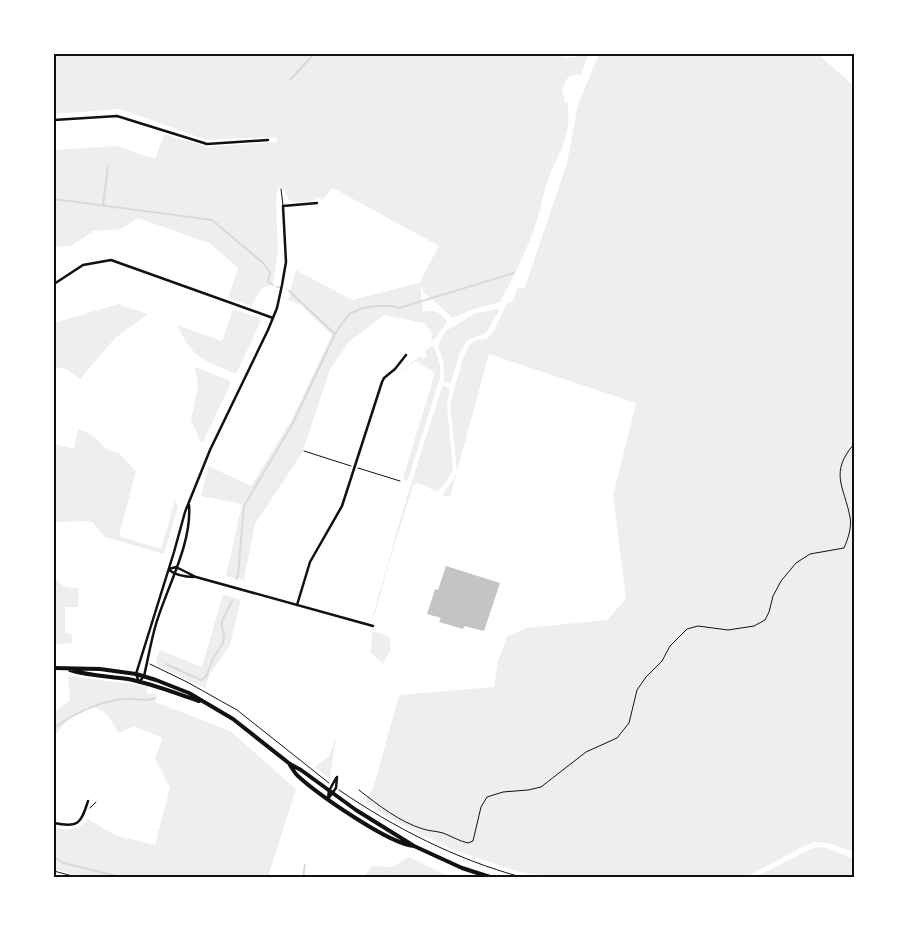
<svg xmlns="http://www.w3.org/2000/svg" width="908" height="931" font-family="Helvetica,sans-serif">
<rect width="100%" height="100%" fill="#fff"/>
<path fill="#eee" d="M 54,54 L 557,54 L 564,58 L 588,55 L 581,75 L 577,74 L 568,77 L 562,89 L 565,102 L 568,103 C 571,139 560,149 548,180 C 542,196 540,213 534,229 C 525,254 513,279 500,302 L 471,310 L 453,318 L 424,292 L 420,285 L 423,312 C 433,309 442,312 447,322 L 435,339 L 431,341 L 432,333 L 424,323 L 384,315 L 349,342 L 330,369 L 302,453 L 255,524 L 244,580 L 226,576 L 242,504 L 201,496 L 208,466 L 251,486 L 291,421 L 332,335 L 301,305 L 288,300 L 296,270 L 352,300 L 419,283 L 439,246 L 333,188 L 322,200 L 319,197 C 313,202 293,205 288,198 C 286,195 284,191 282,187 L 278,187 L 276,199 L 278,251 L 273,284 L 262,288 L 251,306 L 228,298 L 238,268 L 211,244 L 138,218 L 121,229 L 93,231 L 71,246 L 54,247 L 54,150 L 117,146 L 155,159 L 164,134 L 208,147 L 277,142 L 276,137 L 207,140 L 120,109 L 54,114 Z
M 599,54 L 818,54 L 854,86 L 854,852 L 829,843 L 814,842 L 802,847 L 746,877 L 551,877 L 519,872 L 452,849 L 389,818 L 365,802 L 374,786 L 399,695 L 494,687 L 498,661 L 507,637 L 526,628 L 607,620 L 626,599 L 613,495 L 636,403 L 489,354 L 450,497 L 444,496 L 443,493 L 454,479 L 457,471 L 450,405 L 462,361 L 469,345 L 476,340 L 486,339 L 493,333 L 506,305 L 513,301 L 517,289 L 525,287 L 567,163 L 578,105 Z
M 118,304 L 148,314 L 115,338 L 80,379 L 66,369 L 54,367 L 54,323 Z
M 233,309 L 259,318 L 260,323 L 236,374 C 203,360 193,359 177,325 L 222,341 Z
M 498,309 L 499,311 L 486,333 L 468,340 L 460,352 L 451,383 L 444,382 L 444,364 L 438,346 L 442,336 L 446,331 L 474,314 Z
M 433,345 L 434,346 L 440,365 L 440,378 L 408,480 L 406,481 L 403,478 L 435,373 L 416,361 L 388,381 L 420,356 L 423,359 L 427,356 L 425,351 Z
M 195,367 L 228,380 L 231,383 L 204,440 L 201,442 L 191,420 L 198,386 Z
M 444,386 L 450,388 L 447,405 L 453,469 L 448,479 L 438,492 L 417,483 L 413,486 L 389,562 L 375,615 L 373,615 L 405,503 L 406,503 L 406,500 L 442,387 Z
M 78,429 C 84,431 92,434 97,439 C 104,446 106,452 118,452 L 136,471 L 119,536 L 161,549 L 175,501 L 178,507 L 164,554 L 105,537 L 91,521 L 54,522 L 54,444 L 74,449 Z
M 54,577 L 63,586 L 79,589 L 78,607 L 65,607 L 65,633 L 71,634 L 73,643 L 54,645 L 54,615 L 56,610 Z
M 223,594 L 241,600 L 230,645 L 210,674 L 205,688 L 158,666 L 156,660 L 160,650 L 202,667 Z
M 372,632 L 383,634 L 389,637 L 391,649 L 383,664 L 371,653 Z
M 68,676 L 148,686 L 147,693 L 158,695 L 155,702 L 230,731 L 296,789 L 268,877 L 83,877 L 54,869 L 54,827 C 68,831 78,831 88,819 L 117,836 L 155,845 L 170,788 L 155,758 L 163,738 L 134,726 L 119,733 C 110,719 107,710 90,706 L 71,716 L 54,736 L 54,712 L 70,701 Z
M 336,737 L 330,779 L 315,767 L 329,756 Z
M 818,847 L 827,848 L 854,859 L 854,877 L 755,877 L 810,849 Z
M 409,857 L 450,877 L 364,877 L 372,866 L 392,867 Z"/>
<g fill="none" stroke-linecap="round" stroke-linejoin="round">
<path stroke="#d9d9d9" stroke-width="2" d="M 290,80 L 314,54
M 54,199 L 212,220 L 263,263 L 270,272 L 268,282 L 273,285
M 103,206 L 108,166
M 277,287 L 280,287
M 335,334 L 349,314 L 363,308 L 377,306 L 392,306 L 399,308 L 514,273
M 236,579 L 238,575 L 244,506 L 293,423 L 335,334 L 289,291
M 166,664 L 201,680 L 206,677 L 213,658 L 223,643 L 224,635 L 222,628 L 222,621 L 232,601
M 54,728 C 75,713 99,701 125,699 C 135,698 145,702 155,698
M 54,857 L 63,863 L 121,877
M 303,877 L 305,865"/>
</g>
<path fill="#c4c4c4" d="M 446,566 L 500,583 L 484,631 L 464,626 L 463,629 L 439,622 L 441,618 L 427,614 L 435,589 L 438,590 Z"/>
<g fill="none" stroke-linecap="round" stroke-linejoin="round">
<path stroke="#111" stroke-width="1" d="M 304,451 L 351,466
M 358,468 L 400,481
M 150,664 L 187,682 L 237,710 L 329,783
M 339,790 C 395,828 455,859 521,877
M 359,790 C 378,805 400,822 423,829 C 429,831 436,831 443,833 C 451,836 459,841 468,843 L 473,841 L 481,807 L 487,797 L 503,792 L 528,790 L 541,787 L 586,752 L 617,738 L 629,723 L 637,690 L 646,677 L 662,661 L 670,646 L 687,629 L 698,626 L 728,630 L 754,626 L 765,620 L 769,612 L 773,596 L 781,581 L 796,563 L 810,554 L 844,548 C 848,539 852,527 850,517 C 844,486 829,473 854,444
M 90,808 L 96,802
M 54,871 L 76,877"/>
<path stroke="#111" stroke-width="1" d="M 281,189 L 283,205"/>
<path stroke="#111" stroke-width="2.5" d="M 54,120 L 117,116 L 207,144 L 268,140
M 54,284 L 83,265 L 111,260 L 273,318
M 169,569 L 176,567 L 196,577 L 373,626
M 169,570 C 177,576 185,577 194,577
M 297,605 L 310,562 L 342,506 L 382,382 L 384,378 L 395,369 L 406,355
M 140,681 L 144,676 C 148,659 151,641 156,624 C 167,587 192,544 189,505
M 139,682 L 136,674 L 174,552 L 185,512 L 210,450 L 268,330 L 277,308 L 282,285 L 286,262 L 283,206 L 317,203
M 328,798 L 329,791 L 336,778
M 328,799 L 336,788 L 337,777
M 54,823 C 78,828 81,824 88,801"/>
<path stroke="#111" stroke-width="4" d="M 54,668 L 100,669 L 136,674 L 156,680 L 189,693 L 233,719 L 290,764 L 301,770 L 356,810 L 414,846 L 462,868 L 490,877
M 70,670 C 89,676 109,676 128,679 C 153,684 175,693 199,701
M 290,765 C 293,769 295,774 299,777 C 319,795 389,844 414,846"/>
</g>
<rect width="908" height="931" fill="none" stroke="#ffffff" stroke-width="110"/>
<rect x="55" y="55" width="798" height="821" fill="none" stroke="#111" stroke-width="2"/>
</svg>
